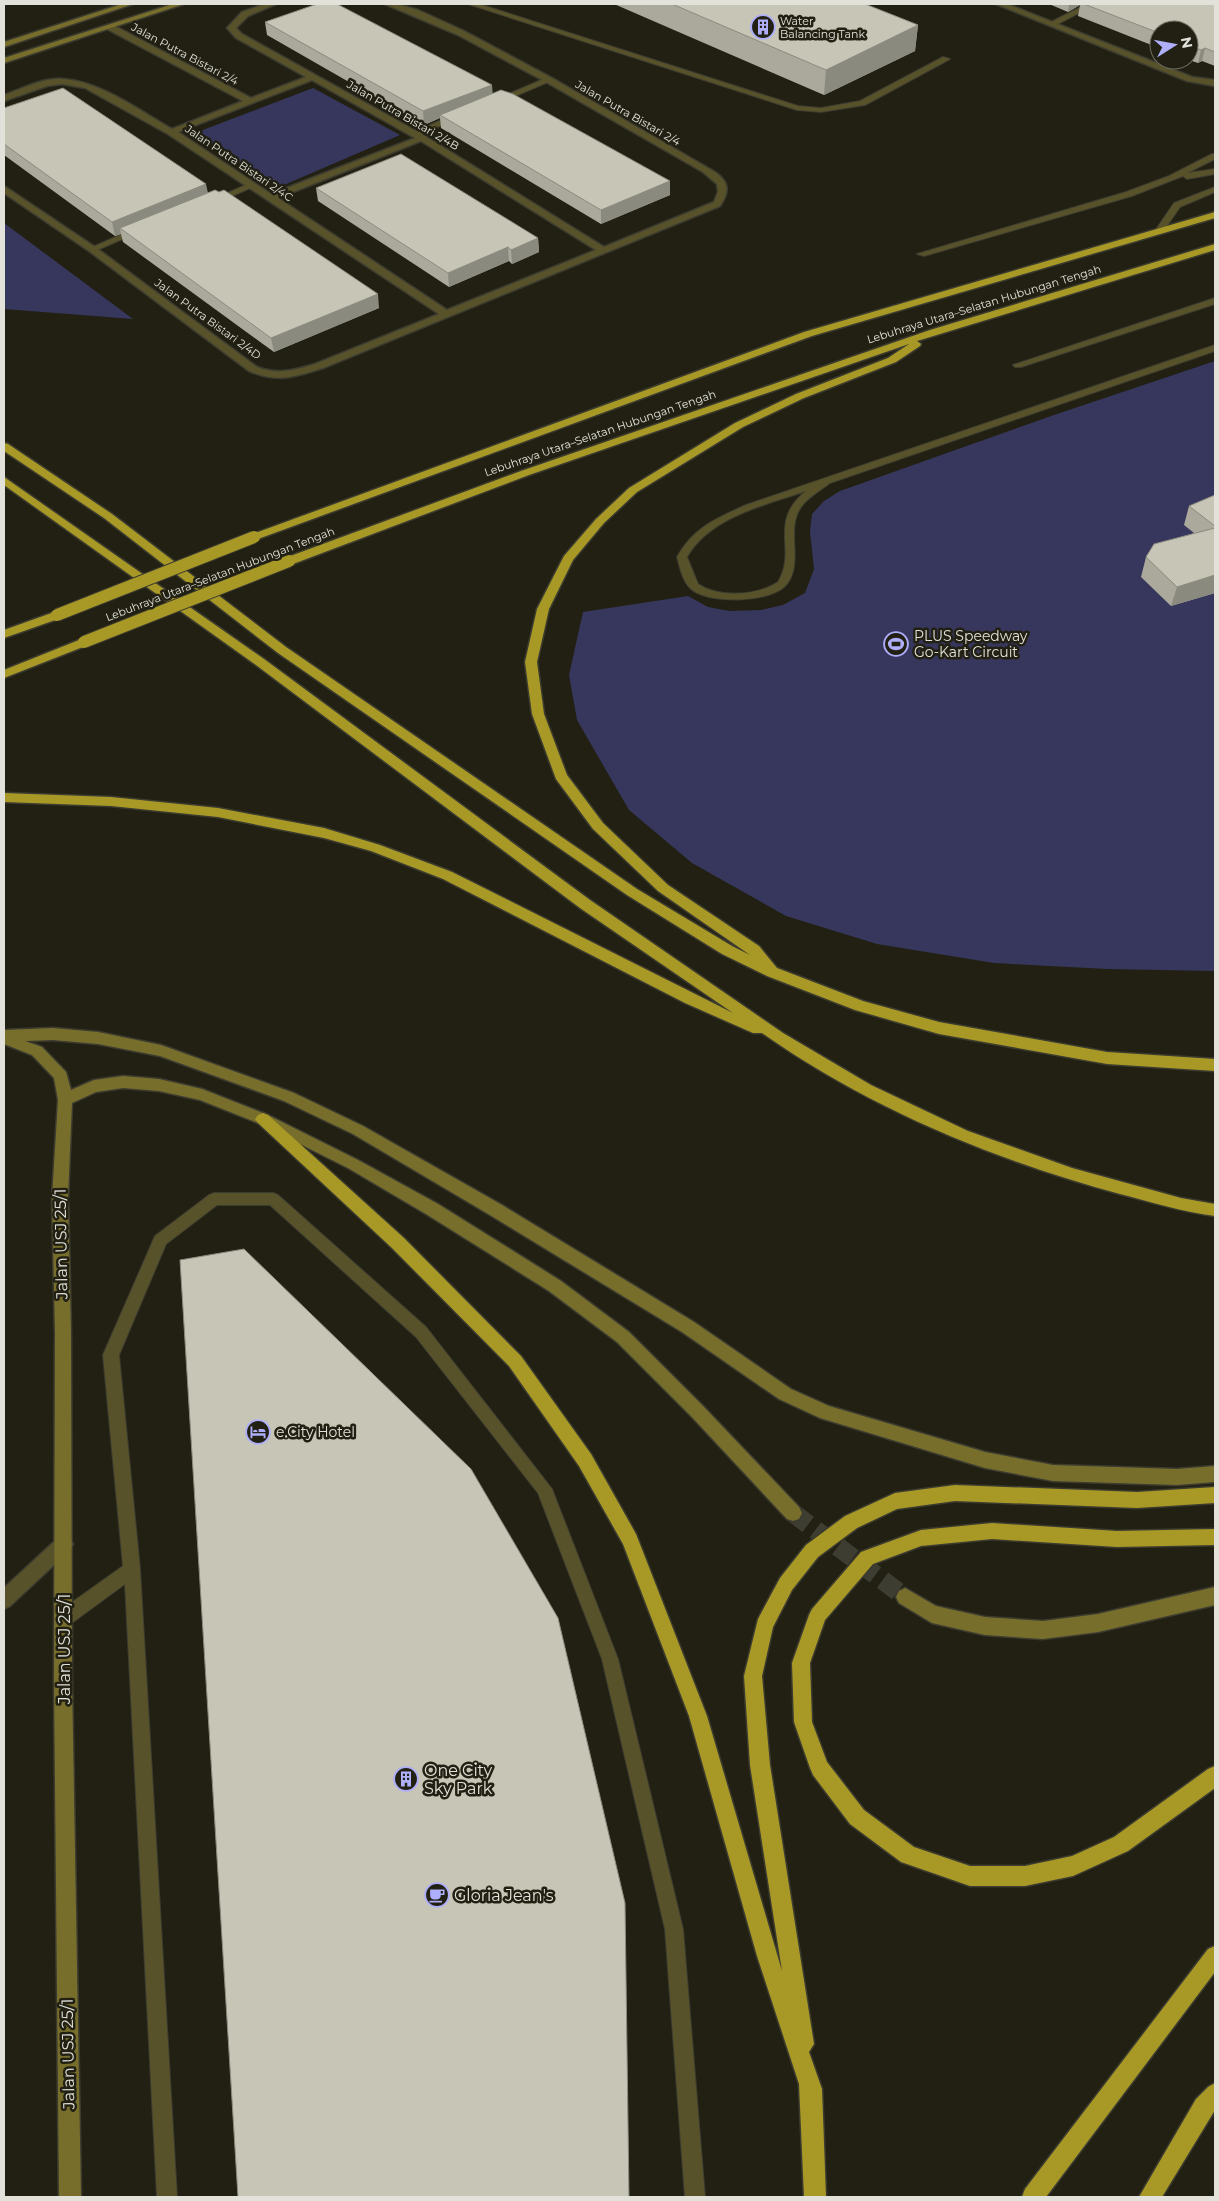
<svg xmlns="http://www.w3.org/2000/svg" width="1219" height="2201" font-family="Montserrat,sans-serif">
<rect width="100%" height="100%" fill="#212013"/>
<path fill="#37375e" d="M 313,88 L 400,135 L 277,188 L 195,133 Z
M 4,223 L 133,319 L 4,309 Z
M 1215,361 L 1215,971 L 1108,969 L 994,963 L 877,944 L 786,916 L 692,863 L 629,810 L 577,720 L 569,675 L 583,612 L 688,596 L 708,607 L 729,611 L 761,610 L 783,605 L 805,593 L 814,569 L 810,531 L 812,514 L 824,501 L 840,491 L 1054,415 Z"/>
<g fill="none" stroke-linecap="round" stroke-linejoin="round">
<path stroke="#3e3d31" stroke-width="19" stroke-dasharray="19 9" stroke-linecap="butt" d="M 793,1513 L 905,1597"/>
<g stroke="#3c3b2f" stroke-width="2">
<path id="lane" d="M 468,4 L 479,4 L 798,106 L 821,108 L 860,101 L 943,57 L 950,59 L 865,105 L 821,112 L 797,110 Z
M 1087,4 L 1096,4 L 1054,26 L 1047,24 Z
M 546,78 L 553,80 L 499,103 L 492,101 Z
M 455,114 L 462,116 L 417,136 L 410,134 Z
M 1212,154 L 1215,154 L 1215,159 L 1187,173 L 1215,169 L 1215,174 L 1187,179 L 1183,176 L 1132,196 L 924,256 L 917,254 L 1126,192 L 1169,176 Z
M 248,184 L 255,186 L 216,203 L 209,201 Z
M 1215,187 L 1215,192 L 1180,207 L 1162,233 L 1156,233 L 1155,231 L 1174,203 Z
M 136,228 L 143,230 L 95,251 L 88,249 Z
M 1215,298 L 1215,304 L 1021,367 L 1015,367 L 1013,365 Z
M 1215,345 L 1215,351 L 830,483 C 821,490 808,497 801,507 C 785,530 804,561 787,584 C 773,603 706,605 690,588 C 682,580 680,567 677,557 C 694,527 717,518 746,505 ZM 806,491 C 767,523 798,549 778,582 C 757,596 719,598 698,584 L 687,557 C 710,517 765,505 806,491 Z
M 214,1193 L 273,1193 L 278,1195 L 426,1327 L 552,1489 L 618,1659 L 683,1929 L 705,2197 L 685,2197 L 665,1929 L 602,1659 L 538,1493 L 416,1337 L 270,1205 L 217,1205 L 166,1244 L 119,1355 L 140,1569 L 177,2197 L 157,2197 L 125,1584 L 69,1625 L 63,1627 L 57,1625 L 55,1619 L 57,1613 L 123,1566 L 103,1355 L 155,1236 L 209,1195 Z"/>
</g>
<g stroke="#3c3b2f" stroke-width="3">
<path id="street" d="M 265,4 L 276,4 L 248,16 L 236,28 L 242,34 L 425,136 L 604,247 L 714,202 L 718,192 L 717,184 L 703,172 L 546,82 L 458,35 L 385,4 L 397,4 L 418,10 L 464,31 L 552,78 L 715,172 C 729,182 730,191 720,206 L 323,368 C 294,377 278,383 249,371 L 89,251 L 4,193 L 4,186 L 95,247 L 257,367 C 277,375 295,370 315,364 L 439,314 L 168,134 L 85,88 L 62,84 L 47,86 L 4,101 L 4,95 C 22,89 44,77 63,79 C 100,81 140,111 172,129 L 243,101 L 107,29 L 107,25 L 113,25 L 251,98 L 306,77 L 236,38 L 227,28 L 242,12 ZM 312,80 L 415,138 L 271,194 L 178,132 ZM 421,141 L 596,250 L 447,310 L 278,198 Z
M 996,4 L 1007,4 L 1192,77 L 1215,80 L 1215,86 L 1187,81 Z
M 64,1536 L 70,1538 L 73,1544 L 70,1550 L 10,1606 L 4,1609 L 4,1588 L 58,1538 Z"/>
</g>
<g stroke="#3c3b2f" stroke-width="3">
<path id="secondary" d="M 122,4 L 133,4 L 4,47 L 4,42 Z
M 173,4 L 184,4 L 4,63 L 4,58 Z
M 53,1028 L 98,1032 L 161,1045 L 294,1093 L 363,1126 L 502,1205 L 694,1322 L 791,1389 L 829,1406 L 985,1452 L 1053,1465 L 1177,1469 L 1215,1466 L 1215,1482 L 1177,1485 L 1053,1481 L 985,1468 L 820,1418 L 779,1399 L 682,1332 L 490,1215 L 353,1134 L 284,1101 L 160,1056 L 98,1044 L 53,1040 L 25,1041 L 42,1047 L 66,1072 L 71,1090 L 94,1080 L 123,1076 L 159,1079 L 202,1089 L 268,1115 L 358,1160 L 438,1204 L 561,1281 L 629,1332 L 703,1406 L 799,1507 L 802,1513 L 799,1519 L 793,1521 L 787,1519 L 691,1416 L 617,1342 L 549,1291 L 426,1214 L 348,1168 L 258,1123 L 200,1100 L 159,1091 L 123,1088 L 96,1092 L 72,1103 L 68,1198 L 71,1333 L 72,1680 L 81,2197 L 59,2197 L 54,1680 L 55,1333 L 52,1198 L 58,1100 L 54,1078 L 32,1055 L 4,1044 L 4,1030 Z
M 1215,1587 L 1215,1605 L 1098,1632 L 1043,1639 L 985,1635 L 932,1623 L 899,1603 L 896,1597 L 899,1591 L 905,1588 L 936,1606 L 985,1617 L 1043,1621 L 1098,1614 Z"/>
</g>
<g stroke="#3c3b2f" stroke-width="3">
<path id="highway" d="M 1215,212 L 1215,218 L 812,336 L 258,539 L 254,540 L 248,537 L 250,535 L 804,332 Z
M 1215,244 L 1215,250 L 917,341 L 921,344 L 920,346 L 896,362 L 804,398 L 743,427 L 637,492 L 604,523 L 573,560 L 549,609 L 537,662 L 544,714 L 567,775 L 603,823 L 668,885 L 759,946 L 777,968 L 863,1001 L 939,1022 L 1107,1052 L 1215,1059 L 1215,1071 L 1107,1064 L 939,1034 L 855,1010 L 767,976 L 722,954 L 627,895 L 278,653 L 104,518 L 4,451 L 4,443 L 8,444 L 112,514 L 286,647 L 637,889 L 732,946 L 750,955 L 658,891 L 593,829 L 556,779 L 532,714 L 525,662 L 537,609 L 564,556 L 596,519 L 629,488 L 735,423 L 796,394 L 888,358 L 909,344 L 529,475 L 293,564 L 289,565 L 283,561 L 285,558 L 521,471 L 930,330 Z
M 4,477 L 264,659 L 590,900 L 783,1033 L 871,1085 L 968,1131 L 1072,1168 L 1181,1198 L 1215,1204 L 1215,1216 C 1183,1212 1151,1202 1120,1194 C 994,1160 869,1108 762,1033 L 753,1033 L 685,1003 L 443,879 L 371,851 L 324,838 L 218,817 L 111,806 L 4,802 L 4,793 L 111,797 L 218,808 L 324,828 L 380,845 L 452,872 L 733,1013 L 580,908 L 256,665 L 4,485 Z
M 57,611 L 63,615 L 61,618 L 4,638 L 4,630 Z
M 84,638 L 88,639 L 90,642 L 88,645 L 4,678 L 4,670 Z
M 263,1113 L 268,1115 L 404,1238 L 521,1356 L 591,1454 L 636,1534 L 707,1716 L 782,1971 L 750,1765 L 744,1676 L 758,1619 L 780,1578 L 806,1545 L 845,1516 L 895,1493 L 955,1485 L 1137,1492 L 1215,1487 L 1215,1503 L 1137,1508 L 955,1501 L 897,1509 L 857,1528 L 818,1557 L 792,1590 L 773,1627 L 762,1676 L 770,1765 L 814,2044 L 809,2052 L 822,2089 L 826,2197 L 804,2197 L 799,2084 L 757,1956 L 689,1716 L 623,1544 L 579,1466 L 509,1366 L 392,1248 L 258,1123 L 255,1119 L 258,1115 Z
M 992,1523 L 1117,1531 L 1215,1529 L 1215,1545 L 1117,1547 L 992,1539 L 921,1546 L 873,1564 L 825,1620 L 810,1663 L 812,1722 L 827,1762 L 864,1810 L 914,1847 L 970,1866 L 1025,1866 L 1072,1856 L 1114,1837 L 1208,1769 L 1215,1766 L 1215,1788 L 1128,1851 L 1073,1876 L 1025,1886 L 970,1886 L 901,1862 L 850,1824 L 813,1775 L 810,1768 L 794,1722 L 792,1663 L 809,1615 L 812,1609 L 861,1552 L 921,1530 Z
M 1215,1946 L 1215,1972 L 1046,2197 L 1022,2197 L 1025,2189 L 1208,1949 Z
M 1215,2083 L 1215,2110 L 1162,2197 L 1139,2197 L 1196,2099 L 1208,2087 Z"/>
</g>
<use href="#lane" fill="#58522b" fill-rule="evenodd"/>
<use href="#street" fill="#58522b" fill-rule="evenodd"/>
<use href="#secondary" fill="#786e2c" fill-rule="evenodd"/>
<use href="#highway" fill="#a89825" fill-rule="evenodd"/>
<g stroke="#3c3b2f" stroke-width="14" stroke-linecap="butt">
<path id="highway-bridge" d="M 57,615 L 254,537
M 84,642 L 289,561"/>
</g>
<use href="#highway-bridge" stroke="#a89825" stroke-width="12"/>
</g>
<path fill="#aba99c" d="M 614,4 L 865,4 L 918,25 L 915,51 L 824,95 Z
M 1049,4 L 1215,4 L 1215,66 L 1202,61 L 1198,63 L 1189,60 L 1189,30 L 1159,30 L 1159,48 L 1078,16 L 1080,5 L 1068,12 Z
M 265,22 L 492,93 L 670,195 L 601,224 L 441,128 L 440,118 L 424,125 L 267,35 Z
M 4,108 L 208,192 L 379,308 L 274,352 L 123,242 L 121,234 L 115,236 L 4,155 Z
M 316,188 L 538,238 L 539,252 L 512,264 L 509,261 L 449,287 L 318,201 Z
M 1215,495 L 1215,593 L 1171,606 L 1141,577 L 1146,557 L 1194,533 L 1184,525 L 1189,506 Z"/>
<path fill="#8b8a7f" d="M 1069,4 L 1080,4 L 1080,5 L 1068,12 Z
M 918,25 L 915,51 L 824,95 L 826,70 Z
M 1205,48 L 1202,61 L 1198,63 L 1201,50 Z
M 492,85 L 493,98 L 440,115 L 440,118 L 424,125 L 423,111 Z
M 670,181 L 670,195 L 601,224 L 601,210 Z
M 206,184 L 209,198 L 120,228 L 121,234 L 115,236 L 112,222 Z
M 538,238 L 539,252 L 512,264 L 511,250 Z
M 508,247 L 509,261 L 449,287 L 448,273 Z
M 378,294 L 379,308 L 274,352 L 271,338 Z
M 1215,575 L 1215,593 L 1171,606 L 1177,587 Z"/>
<path fill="#c7c5b5" stroke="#8b8a7f" d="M 317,4 L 337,4 L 492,85 L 423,111 L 265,22 Z
M 672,4 L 865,4 L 918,25 L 826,70 Z
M 1084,4 L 1215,4 L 1215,52 L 1205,48 L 1201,50 L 1189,45 L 1189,30 L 1159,30 L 1159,33 Z
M 63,88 L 206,184 L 112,222 L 4,144 L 4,108 Z
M 501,90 L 513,94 L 670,181 L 601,210 L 440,115 Z
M 401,154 L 538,238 L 511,250 L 508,247 L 448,273 L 316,188 Z
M 215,190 L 219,192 L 224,190 L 378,294 L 271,338 L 120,228 Z
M 1215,495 L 1215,526 L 1189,506 Z
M 1215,528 L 1215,575 L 1177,587 L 1146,557 L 1154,544 Z
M 244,1249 L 471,1469 L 558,1618 L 625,1903 L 629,2197 L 238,2197 L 180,1260 Z"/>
<defs>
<g id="building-ring" transform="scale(1.25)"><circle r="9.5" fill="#212013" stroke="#aeaefb" stroke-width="1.5"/><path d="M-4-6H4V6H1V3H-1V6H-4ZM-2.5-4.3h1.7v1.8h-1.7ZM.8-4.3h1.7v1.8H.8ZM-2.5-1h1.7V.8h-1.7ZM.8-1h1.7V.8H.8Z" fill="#aeaefb"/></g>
<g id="stadium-ring" transform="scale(1.25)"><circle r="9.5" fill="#212013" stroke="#aeaefb" stroke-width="1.5"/><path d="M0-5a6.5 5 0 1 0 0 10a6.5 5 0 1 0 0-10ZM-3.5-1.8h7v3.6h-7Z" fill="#aeaefb"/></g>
<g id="hotel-ring" transform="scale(1.25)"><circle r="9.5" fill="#212013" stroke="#aeaefb" stroke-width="1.5"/><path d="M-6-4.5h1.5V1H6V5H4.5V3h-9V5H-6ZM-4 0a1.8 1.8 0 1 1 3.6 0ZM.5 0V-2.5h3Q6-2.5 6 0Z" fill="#aeaefb"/></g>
<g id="cafe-ring" transform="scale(1.25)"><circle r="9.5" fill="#212013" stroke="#aeaefb" stroke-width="1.5"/><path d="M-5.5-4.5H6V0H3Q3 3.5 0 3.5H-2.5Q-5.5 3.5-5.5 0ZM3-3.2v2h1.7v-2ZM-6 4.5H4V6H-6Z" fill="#aeaefb"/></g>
</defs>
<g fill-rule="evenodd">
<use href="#building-ring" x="763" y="27"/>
<use href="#stadium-ring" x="896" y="644"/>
<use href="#hotel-ring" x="258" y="1432"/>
<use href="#building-ring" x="406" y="1779"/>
<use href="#cafe-ring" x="437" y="1895"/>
</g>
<g text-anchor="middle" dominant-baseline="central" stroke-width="5" stroke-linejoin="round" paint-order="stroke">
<g font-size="11" fill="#e3e2da" stroke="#212013" text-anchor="start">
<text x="780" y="21">Water<tspan x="780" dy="13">Balancing Tank</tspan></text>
</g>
<g font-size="11" fill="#e3e2da" stroke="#212013">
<text transform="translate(185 54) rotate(28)">Jalan Putra Bistari 2/4</text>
<text transform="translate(628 113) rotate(30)">Jalan Putra Bistari 2/4</text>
<text transform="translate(403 115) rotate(30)">Jalan Putra Bistari 2/4B</text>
<text transform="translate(239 163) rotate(34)">Jalan Putra Bistari 2/4C</text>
<text transform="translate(984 304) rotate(-17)">Lebuhraya Utara–Selatan Hubungan Tengah</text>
<text transform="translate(208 319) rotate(36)">Jalan Putra Bistari 2/4D</text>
<text transform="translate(600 433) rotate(-19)">Lebuhraya Utara–Selatan Hubungan Tengah</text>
<text transform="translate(220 574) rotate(-21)">Lebuhraya Utara–Selatan Hubungan Tengah</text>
</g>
<g font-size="14" fill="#e3e2da" stroke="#212013" text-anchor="start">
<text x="914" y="636">PLUS Speedway<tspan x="914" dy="16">Go-Kart Circuit</tspan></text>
<text x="276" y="1432">e.City Hotel</text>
</g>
<g font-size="16" fill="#e3e2da" stroke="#212013">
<text transform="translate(61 1244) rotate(-91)">Jalan USJ 25/1</text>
<text transform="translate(64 1649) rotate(-90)">Jalan USJ 25/1</text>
<text transform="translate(68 2054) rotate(-91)">Jalan USJ 25/1</text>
</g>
<g font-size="16" fill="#e3e2da" stroke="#212013" text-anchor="start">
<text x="424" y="1770">One City<tspan x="424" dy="18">Sky Park</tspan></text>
<text x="454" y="1895">Gloria Jean's</text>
</g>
</g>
<rect width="1219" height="2201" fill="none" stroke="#e3e2da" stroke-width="10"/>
<g transform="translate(1174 45) rotate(79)"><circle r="24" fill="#212013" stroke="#6f6e63"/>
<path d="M0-4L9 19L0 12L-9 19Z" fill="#aeaefb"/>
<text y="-8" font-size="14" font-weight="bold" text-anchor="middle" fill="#e3e2da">N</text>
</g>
</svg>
